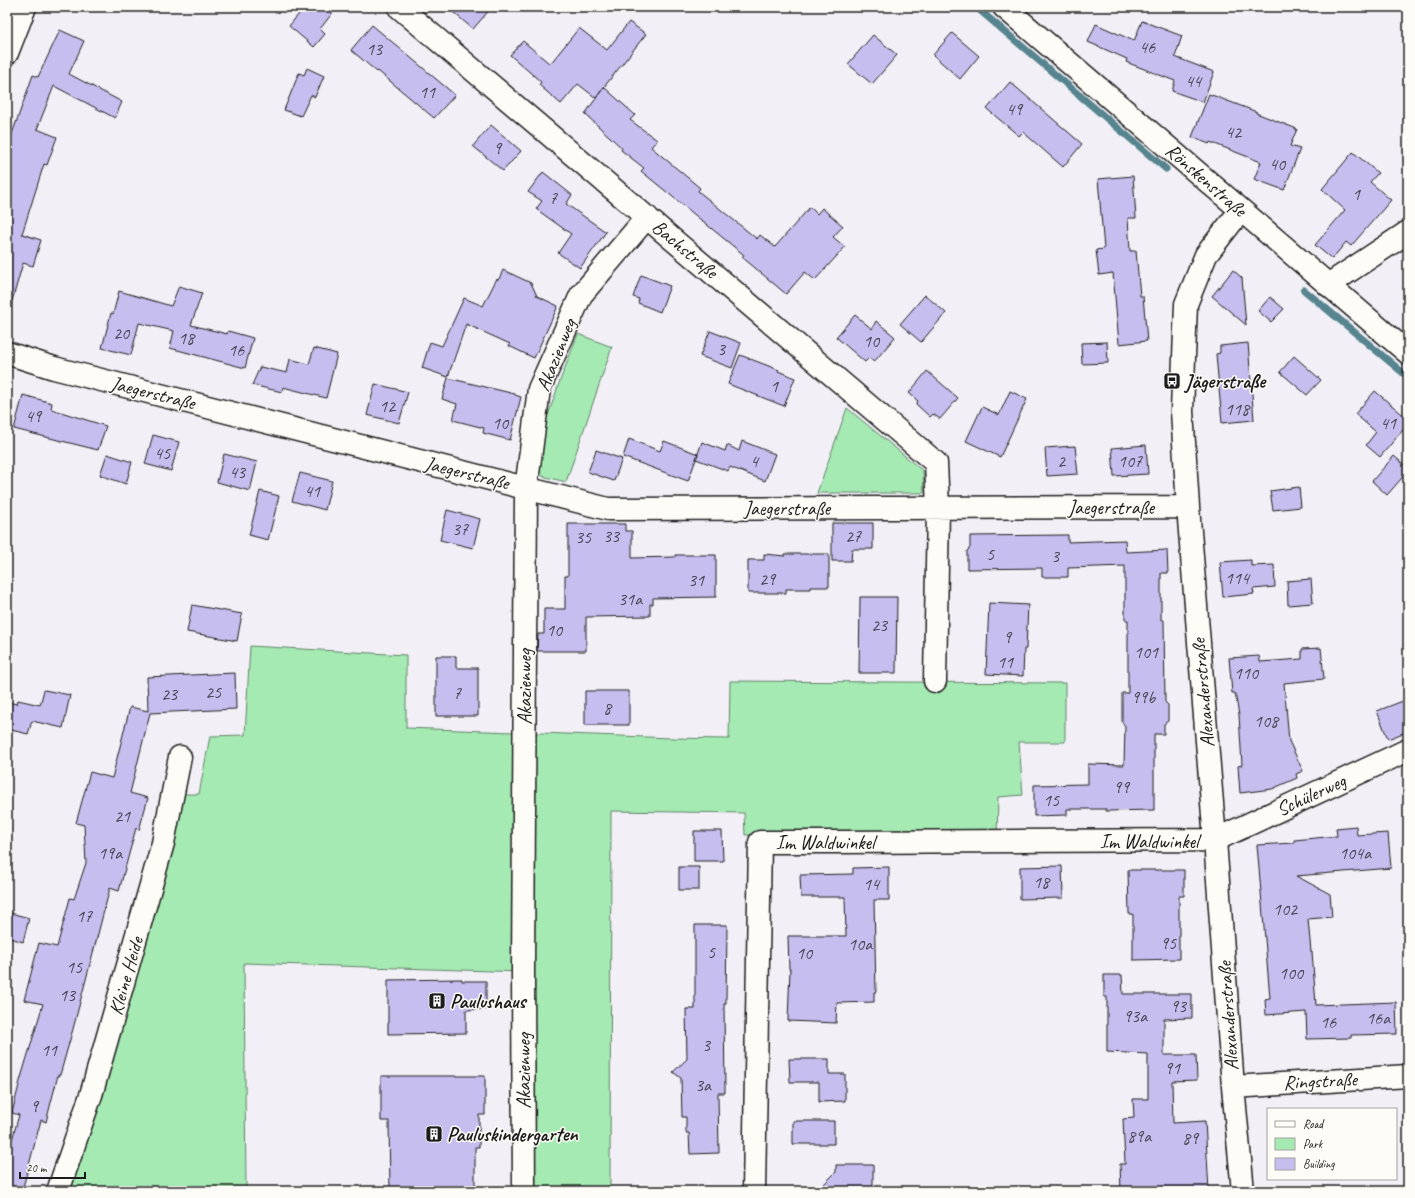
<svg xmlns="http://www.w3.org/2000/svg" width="1415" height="1198" font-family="Caveat,sans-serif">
<rect width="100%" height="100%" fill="#f2f0f6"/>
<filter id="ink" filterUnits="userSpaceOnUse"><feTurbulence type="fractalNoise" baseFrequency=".025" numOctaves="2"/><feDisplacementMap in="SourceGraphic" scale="8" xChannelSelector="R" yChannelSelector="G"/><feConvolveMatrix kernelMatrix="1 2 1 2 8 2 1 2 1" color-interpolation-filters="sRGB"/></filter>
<g filter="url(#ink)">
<path fill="#a5e9b3" stroke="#608268" d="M 578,334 L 612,347 L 566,482 L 542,476 L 537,462 L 547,418 L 561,378 Z
M 847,408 L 923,471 L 924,493 L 817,493 Z
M 250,646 L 406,655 L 406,728 L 673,738 L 729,739 L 730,681 L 1065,683 L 1065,742 L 1019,742 L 1023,795 L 998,797 L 997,837 L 745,835 L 744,813 L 611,811 L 610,1191 L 524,1191 L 522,972 L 244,963 L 246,1191 L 66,1191 L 147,940 L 183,794 L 199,794 L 210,736 L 245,735 Z"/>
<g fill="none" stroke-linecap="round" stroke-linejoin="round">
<path stroke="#56848f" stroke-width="7" d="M 976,7 L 1166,169
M 1304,290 L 1408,377"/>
</g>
<path fill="#c7bef0" stroke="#1c1c1c" d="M 313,7 L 337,7 L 320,29 L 325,34 L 314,47 L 289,26 L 303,9 L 307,13 Z
M 447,7 L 492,7 L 473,29 Z
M 1142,21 L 1182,36 L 1175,57 L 1214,72 L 1203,102 L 1172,91 L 1175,81 L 1126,62 L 1127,59 L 1088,42 L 1096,24 L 1134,41 Z
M 629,22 L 646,34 L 604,87 L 635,115 L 630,120 L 657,140 L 651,147 L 700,188 L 698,191 L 757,239 L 760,235 L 775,247 L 810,207 L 817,214 L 822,208 L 843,226 L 833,237 L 845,247 L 815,280 L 805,272 L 786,294 L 742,257 L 744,255 L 641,171 L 644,168 L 621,150 L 622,148 L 585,114 L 604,87 L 596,98 L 578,84 L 561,104 L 539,85 L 541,82 L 510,55 L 523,41 L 550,64 L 579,28 L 607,50 Z
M 372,25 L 455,95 L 434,118 L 378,71 L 377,72 L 351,50 Z
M 60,30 L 84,41 L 69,74 L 122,102 L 115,118 L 54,86 L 37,129 L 57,137 L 47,165 L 44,164 L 22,234 L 41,240 L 33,266 L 23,263 L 12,301 L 7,300 L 7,148 L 33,75 L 38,77 Z
M 952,33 L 979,56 L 960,79 L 933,55 Z
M 873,35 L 897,55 L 872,84 L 848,64 Z
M 307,68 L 324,76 L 315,97 L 311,95 L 301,116 L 284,110 L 299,73 L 304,75 Z
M 1010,82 L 1082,144 L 1063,167 L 1023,132 L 1019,136 L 987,109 Z
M 1209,94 L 1257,112 L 1256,113 L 1297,129 L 1290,146 L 1300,149 L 1284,190 L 1254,179 L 1261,162 L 1210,142 L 1209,144 L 1192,137 Z
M 491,125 L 521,151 L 503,171 L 473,146 Z
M 1353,152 L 1378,173 L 1370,182 L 1391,200 L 1351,246 L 1346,242 L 1332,259 L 1315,245 L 1345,210 L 1322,189 Z
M 543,172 L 572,195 L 566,204 L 606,232 L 580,268 L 558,253 L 571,234 L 536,209 L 542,201 L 528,192 Z
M 1133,176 L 1136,218 L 1128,218 L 1130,251 L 1136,251 L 1140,296 L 1143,296 L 1147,341 L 1119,344 L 1113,273 L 1099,275 L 1096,250 L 1104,249 L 1098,179 Z
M 503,270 L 531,283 L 537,296 L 558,306 L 534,358 L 509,346 L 510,344 L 466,324 L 448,377 L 422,368 L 430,342 L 442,346 L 464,298 L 483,306 L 496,280 L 499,279 Z
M 1233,270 L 1242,278 L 1246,325 L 1212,296 Z
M 641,275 L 670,286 L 660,312 L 638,303 L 639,299 L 633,297 Z
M 179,286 L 202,293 L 191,325 L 227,334 L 228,331 L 253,338 L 245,368 L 170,348 L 174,331 L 139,323 L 131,355 L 102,348 L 111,313 L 113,314 L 119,291 L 171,306 Z
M 925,295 L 946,313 L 921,342 L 900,324 Z
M 1270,297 L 1284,309 L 1271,322 L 1258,311 Z
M 855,315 L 872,329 L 876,321 L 895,337 L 874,362 L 869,358 L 865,362 L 836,337 Z
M 710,331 L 741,343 L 732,368 L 700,356 Z
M 1107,342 L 1108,363 L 1082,364 L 1081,343 Z
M 1248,343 L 1254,420 L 1222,423 L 1216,354 L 1220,353 L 1220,346 Z
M 314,348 L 337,354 L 326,398 L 283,387 L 282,392 L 252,385 L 260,367 L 287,373 L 290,359 L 309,364 Z
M 740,355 L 779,370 L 778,371 L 795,378 L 784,406 L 728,384 Z
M 1294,356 L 1321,380 L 1307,395 L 1280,372 Z
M 927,371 L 958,398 L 940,419 L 933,414 L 930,417 L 916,404 L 918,401 L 909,393 Z
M 448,378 L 515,394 L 515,395 L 521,397 L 510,440 L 483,433 L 484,428 L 453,420 L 457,404 L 442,399 Z
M 375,384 L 408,392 L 399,423 L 367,415 Z
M 1010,391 L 1027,399 L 1000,457 L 966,441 L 982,407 L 999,415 Z
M 1375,391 L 1408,419 L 1408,424 L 1380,457 L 1366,445 L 1376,432 L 1355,414 Z
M 23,395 L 52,403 L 51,409 L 106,426 L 98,450 L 14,429 Z
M 153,435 L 179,442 L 171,471 L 145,464 Z
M 629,439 L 660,451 L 664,441 L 698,454 L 688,481 L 623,457 Z
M 742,441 L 775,454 L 765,481 L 730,467 L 728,471 L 696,459 L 702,442 L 725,451 L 727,445 L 739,451 Z
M 1146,445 L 1148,474 L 1114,476 L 1112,448 Z
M 1075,446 L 1078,474 L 1047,476 L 1045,448 Z
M 596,450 L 622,459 L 614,481 L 588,472 Z
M 107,454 L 132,462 L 126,484 L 100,475 Z
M 224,454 L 257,462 L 250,491 L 217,482 Z
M 1394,456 L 1408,468 L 1408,471 L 1387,495 L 1372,481 Z
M 300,473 L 332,481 L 325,510 L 292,501 Z
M 1299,487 L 1301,507 L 1273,510 L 1270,491 Z
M 260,491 L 279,496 L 268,540 L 249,535 Z
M 447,510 L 480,519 L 473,548 L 440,540 Z
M 832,523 L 873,523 L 873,549 L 852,549 L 851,561 L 832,561 Z
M 568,524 L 625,524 L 625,531 L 632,531 L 632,558 L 675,557 L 675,555 L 716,555 L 716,597 L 653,598 L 653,604 L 650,604 L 650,616 L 586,617 L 586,651 L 537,651 L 538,634 L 544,634 L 544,609 L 565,609 L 565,576 L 568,576 Z
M 1068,535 L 1068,542 L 1125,540 L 1126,552 L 1167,550 L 1168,573 L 1161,573 L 1161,620 L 1164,620 L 1165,702 L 1168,705 L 1168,721 L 1164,724 L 1164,734 L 1154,734 L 1154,810 L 1106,811 L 1106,809 L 1067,809 L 1067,815 L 1034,816 L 1034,785 L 1088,784 L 1088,764 L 1124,765 L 1125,726 L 1122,722 L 1122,693 L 1128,693 L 1128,620 L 1125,620 L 1125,566 L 1068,568 L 1068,577 L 1042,577 L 1042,568 L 967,569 L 967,551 L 970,548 L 970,536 Z
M 764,554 L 785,556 L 785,554 L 829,554 L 829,587 L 810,587 L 810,589 L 786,589 L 786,593 L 748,593 L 748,560 L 764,560 Z
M 1251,560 L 1251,566 L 1274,565 L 1275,587 L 1253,589 L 1254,594 L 1223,597 L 1220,562 Z
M 1311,579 L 1313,603 L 1288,605 L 1287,581 Z
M 860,597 L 897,597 L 896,673 L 859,673 Z
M 989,603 L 1028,605 L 1026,649 L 1024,649 L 1023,676 L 986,674 Z
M 192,605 L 242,614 L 237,641 L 187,632 Z
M 1321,648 L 1324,679 L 1284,683 L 1289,741 L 1303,771 L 1296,774 L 1297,778 L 1272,789 L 1240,793 L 1238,766 L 1242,765 L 1239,715 L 1235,693 L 1232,693 L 1229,658 L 1259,656 L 1260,662 L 1302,659 L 1302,649 Z
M 436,656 L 456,656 L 456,668 L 478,668 L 478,716 L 436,716 Z
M 235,673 L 236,709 L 150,713 L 130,793 L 148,798 L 139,830 L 136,828 L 119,891 L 110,888 L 73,1029 L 60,1075 L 58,1075 L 46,1122 L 41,1120 L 22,1191 L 7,1191 L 7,1158 L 19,1115 L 12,1113 L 20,1081 L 43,1004 L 24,1000 L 39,943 L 57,947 L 70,898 L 74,899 L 86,863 L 84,825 L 76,823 L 90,772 L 112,778 L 130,707 L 148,711 L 147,677 Z
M 44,690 L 70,695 L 63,728 L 32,721 L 28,734 L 7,729 L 7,702 L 17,704 L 18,700 L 40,705 Z
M 585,691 L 629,691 L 629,725 L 585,725 Z
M 1408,699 L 1408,731 L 1388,739 L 1377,711 Z
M 1356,826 L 1357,835 L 1388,833 L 1391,868 L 1296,876 L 1330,894 L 1332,917 L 1308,919 L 1311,952 L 1312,952 L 1316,1005 L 1396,1002 L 1397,1034 L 1351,1035 L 1351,1038 L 1307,1039 L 1306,1012 L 1266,1015 L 1265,999 L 1270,998 L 1257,845 L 1294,843 L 1294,840 L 1337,836 L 1336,828 Z
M 694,831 L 722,831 L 723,861 L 694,861 Z
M 1062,866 L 1063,898 L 1020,899 L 1020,867 Z
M 679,867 L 699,867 L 699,890 L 679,890 Z
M 889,867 L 889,900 L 874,900 L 876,992 L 874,992 L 874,1002 L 837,1003 L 836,1023 L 788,1021 L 790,969 L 789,969 L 788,936 L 846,936 L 845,897 L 801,897 L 800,875 L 853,874 L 853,868 Z
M 1128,870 L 1184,870 L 1184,896 L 1179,896 L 1179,959 L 1133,960 L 1133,914 L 1129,914 Z
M 7,912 L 29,918 L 23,942 L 7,937 Z
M 695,925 L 727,925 L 726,1003 L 724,1004 L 725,1093 L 718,1093 L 719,1153 L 690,1154 L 689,1133 L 686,1133 L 686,1117 L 682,1117 L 681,1078 L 673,1072 L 687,1059 L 686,1009 L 695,1009 Z
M 1104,975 L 1122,975 L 1123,994 L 1192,994 L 1192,1018 L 1164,1019 L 1164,1055 L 1196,1055 L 1197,1080 L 1172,1081 L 1173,1123 L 1205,1121 L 1209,1191 L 1121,1191 L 1120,1164 L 1125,1164 L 1123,1119 L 1134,1118 L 1133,1099 L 1148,1099 L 1148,1054 L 1107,1052 L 1107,997 L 1104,997 Z
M 462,979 L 462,981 L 486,981 L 486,1009 L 466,1010 L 466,1033 L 388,1034 L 388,980 Z
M 789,1059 L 829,1059 L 829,1074 L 845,1074 L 845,1101 L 819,1102 L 819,1082 L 790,1082 Z
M 381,1076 L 485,1076 L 485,1115 L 479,1115 L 479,1147 L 475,1147 L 475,1191 L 390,1191 L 389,1121 L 381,1121 Z
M 793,1121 L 834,1121 L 834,1144 L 793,1144 Z
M 836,1165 L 873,1165 L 873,1191 L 817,1191 L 836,1172 Z"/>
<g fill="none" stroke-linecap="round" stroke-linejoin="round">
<g stroke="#1c1c1c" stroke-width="25">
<path id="street" d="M 399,7 L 936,463 L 938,508 L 935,681
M 1004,7 L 1408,353
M 7,53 L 25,7
M 1241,210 L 1206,255 L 1186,304 L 1182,411 L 1188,507 L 1215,840 L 1233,1087 L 1243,1191
M 1328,285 L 1408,232
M 7,353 L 54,368 L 608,509 L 1188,507
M 1233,1087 L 1408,1076
M 58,1191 L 91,1095 L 163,843 L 180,757
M 524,1191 L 523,972 L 526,489 L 539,389 L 581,295 L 647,217
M 754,1191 L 760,842 L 840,842 L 1215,840 L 1408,750"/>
</g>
<use href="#street" stroke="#fdfcf7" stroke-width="22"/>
</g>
</g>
<defs>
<g id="bus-square" transform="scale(0.9)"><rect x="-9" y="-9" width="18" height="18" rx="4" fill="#1c1c1c" stroke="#fdfcf7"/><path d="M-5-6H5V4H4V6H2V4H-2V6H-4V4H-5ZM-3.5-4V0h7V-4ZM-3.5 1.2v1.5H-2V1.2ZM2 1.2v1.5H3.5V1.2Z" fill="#fff"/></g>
<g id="building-square" transform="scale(0.9)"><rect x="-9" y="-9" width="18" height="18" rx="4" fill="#1c1c1c" stroke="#fdfcf7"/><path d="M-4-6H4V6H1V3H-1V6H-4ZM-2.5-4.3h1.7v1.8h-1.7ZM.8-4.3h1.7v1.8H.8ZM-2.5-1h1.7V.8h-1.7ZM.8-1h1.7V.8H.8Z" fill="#fff"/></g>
</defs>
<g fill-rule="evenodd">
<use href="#bus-square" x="1172" y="381"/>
<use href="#building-square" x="437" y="1001"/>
<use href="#building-square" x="434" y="1134"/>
</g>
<g text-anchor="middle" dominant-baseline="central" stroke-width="3" stroke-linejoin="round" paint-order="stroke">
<g font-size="18" fill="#474451">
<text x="1147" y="47">46</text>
<text x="374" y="49">13</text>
<text x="1193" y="81">44</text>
<text x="427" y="92">11</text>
<text x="1014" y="109">49</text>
<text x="1233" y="132">42</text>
<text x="497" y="148">9</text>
<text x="1277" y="164">40</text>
<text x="1356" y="194">1</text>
<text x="553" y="198">7</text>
<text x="121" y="333">20</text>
<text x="186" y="338">18</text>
<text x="871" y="341">10</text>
<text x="721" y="349">3</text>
<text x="236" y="350">16</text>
<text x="774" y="386">1</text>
<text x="387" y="406">12</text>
<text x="1237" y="409">118</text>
<text x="33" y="416">49</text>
<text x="500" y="423">10</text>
<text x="1388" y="423">41</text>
<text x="162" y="453">45</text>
<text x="754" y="461">4</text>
<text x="1061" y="461">2</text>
<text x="1130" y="461">107</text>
<text x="237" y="472">43</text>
<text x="312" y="491">41</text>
<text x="460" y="529">37</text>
<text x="611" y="536">33</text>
<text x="853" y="536">27</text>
<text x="583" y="537">35</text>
<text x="990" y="554">5</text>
<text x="1055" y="556">3</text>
<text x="1237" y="578">114</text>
<text x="767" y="579">29</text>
<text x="696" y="580">31</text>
<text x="630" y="599">31a</text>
<text x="879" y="625">23</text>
<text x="554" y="630">10</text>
<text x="1007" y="637">9</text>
<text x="1146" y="652">101</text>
<text x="1005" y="662">11</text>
<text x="1246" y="673">110</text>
<text x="213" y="692">25</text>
<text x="457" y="693">7</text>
<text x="169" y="694">23</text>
<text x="1143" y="697">99b</text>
<text x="607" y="708">8</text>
<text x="1266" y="721">108</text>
<text x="1121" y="787">99</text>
<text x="1051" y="800">15</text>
<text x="122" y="816">21</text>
<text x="110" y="853">19a</text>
<text x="1355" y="853">104a</text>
<text x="1041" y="882">18</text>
<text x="871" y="884">14</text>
<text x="1285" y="909">102</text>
<text x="84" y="916">17</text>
<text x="1168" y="943">95</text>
<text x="860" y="944">10a</text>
<text x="711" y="952">5</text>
<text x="804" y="953">10</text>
<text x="74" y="967">15</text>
<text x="1291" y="973">100</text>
<text x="67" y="995">13</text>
<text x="1178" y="1006">93</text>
<text x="1135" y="1016">93a</text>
<text x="1378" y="1018">16a</text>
<text x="1328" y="1022">16</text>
<text x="706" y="1045">3</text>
<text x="49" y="1050">11</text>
<text x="1172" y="1068">91</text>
<text x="703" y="1085">3a</text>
<text x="34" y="1106">9</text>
<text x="1139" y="1136">89a</text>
<text x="1190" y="1138">89</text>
</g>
<g font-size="20" fill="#1c1c1c" stroke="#fdfcf7">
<text transform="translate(1206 180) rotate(41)">Rönskenstraße</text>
<text transform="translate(685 249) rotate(40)">Bachstraße</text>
<text transform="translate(556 355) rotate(-68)">Akazienweg</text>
<text transform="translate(153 393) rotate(14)">Jaegerstraße</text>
<text transform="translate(467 473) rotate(14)">Jaegerstraße</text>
<text x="1111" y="507">Jaegerstraße</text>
<text x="787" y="508">Jaegerstraße</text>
<text transform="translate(524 687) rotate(-90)">Akazienweg</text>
<text transform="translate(1203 693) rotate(-95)">Alexanderstraße</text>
<text transform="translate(1311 795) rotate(-25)">Schülerweg</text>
<text x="1149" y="841">Im Waldwinkel</text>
<text x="825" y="842">Im Waldwinkel</text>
<text transform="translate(126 976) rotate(-74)">Kleine Heide</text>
<text transform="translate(1228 1016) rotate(-94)">Alexanderstraße</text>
<text transform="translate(523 1071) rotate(-90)">Akazienweg</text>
<text transform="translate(1320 1081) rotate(-3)">Ringstraße</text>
</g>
<g font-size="20" font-weight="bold" fill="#1c1c1c" stroke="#fdfcf7" text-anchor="start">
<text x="1185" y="381">Jägerstraße</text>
<text x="450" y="1001">Paulushaus</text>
<text x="447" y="1134">Pauluskindergarten</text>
</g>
</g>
<rect width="1415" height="1198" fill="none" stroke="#fdfcf7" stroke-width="24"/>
<rect x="12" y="12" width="1391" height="1174" fill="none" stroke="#1c1c1c" stroke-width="1.5" filter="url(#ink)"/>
<rect x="1267" y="1108" width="130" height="72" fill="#fdfcf7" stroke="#a3a29f"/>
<rect x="1275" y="1121" width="20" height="6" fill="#fdfcf7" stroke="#a3a29f"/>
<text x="1303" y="1128" font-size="12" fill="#1c1c1c">Road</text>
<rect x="1275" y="1138" width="20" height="12" fill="#a5e9b3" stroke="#a3a29f"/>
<text x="1303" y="1148" font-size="12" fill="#1c1c1c">Park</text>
<rect x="1275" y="1158" width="20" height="12" fill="#c7bef0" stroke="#a3a29f"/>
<text x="1303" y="1168" font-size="12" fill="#1c1c1c">Building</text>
<path d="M20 1172v6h65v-6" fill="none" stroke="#1c1c1c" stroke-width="2"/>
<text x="26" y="1172" font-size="12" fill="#1c1c1c" stroke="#fdfcf7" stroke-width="3" paint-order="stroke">20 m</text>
</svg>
